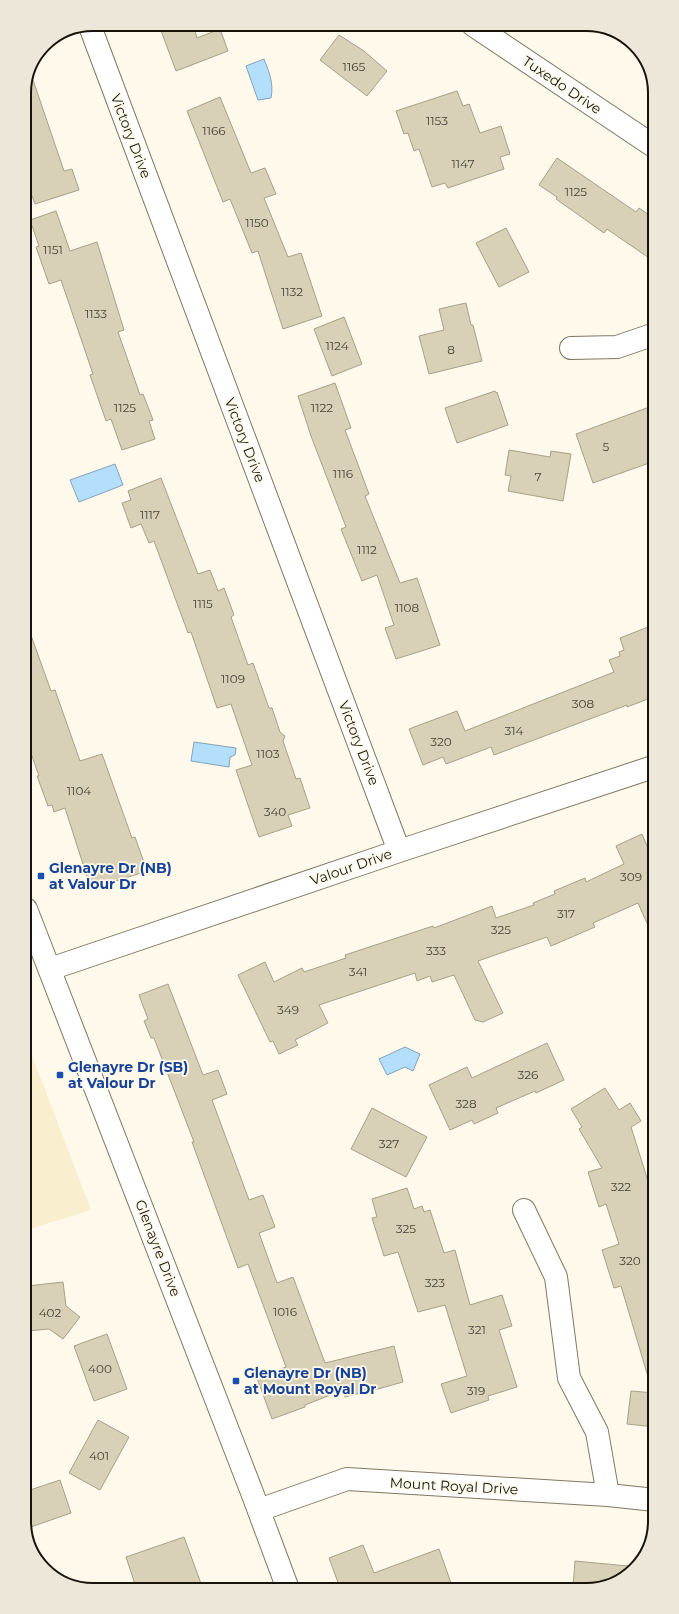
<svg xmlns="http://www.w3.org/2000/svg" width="679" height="1614" font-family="Montserrat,sans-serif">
<rect width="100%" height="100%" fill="#fef9ea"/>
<path fill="#f9efce" d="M 26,1040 L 91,1210 L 27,1230 Z"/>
<path fill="#b3dffd" stroke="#84a2b5" d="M 264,59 C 269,72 274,83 271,98 L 258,100 L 246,66 Z
M 115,464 L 123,485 L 79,502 L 70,480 Z
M 194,742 L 236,748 L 235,755 L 230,757 L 229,767 L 191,761 Z
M 405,1047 L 420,1054 L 413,1071 L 405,1067 L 387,1075 L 379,1059 Z"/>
<path fill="#d8d1b8" stroke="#a7a088" d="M 160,28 L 194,28 L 197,38 L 220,29 L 228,51 L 176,71 Z
M 339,35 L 364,51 L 387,71 L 367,96 L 320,60 Z
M 31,74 L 64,171 L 72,169 L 79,190 L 35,204 L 24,174 L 24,88 Z
M 457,91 L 463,106 L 469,104 L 480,133 L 501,126 L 510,154 L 500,157 L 504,169 L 448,188 L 445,183 L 432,187 L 419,149 L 414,151 L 408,133 L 404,134 L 396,111 Z
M 220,97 L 251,173 L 265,168 L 276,194 L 264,198 L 288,257 L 301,253 L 322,316 L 283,329 L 258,251 L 252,253 L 230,199 L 223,202 L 187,111 Z
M 557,158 L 636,212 L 639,208 L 652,217 L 652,260 L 607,229 L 604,233 L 556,199 L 557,197 L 539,185 Z
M 56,211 L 70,251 L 97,242 L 124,330 L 118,332 L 140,395 L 143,394 L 153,420 L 149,421 L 155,439 L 122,450 L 111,419 L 106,421 L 90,375 L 93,374 L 61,280 L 49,284 L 36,247 L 39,246 L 30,220 Z
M 506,228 L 529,272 L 499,287 L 476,243 Z
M 466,303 L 471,325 L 473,325 L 482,361 L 429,374 L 419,336 L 444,330 L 439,309 Z
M 344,317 L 362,364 L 332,376 L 314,329 Z
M 335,383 L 351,428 L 345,430 L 369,494 L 365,496 L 400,583 L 417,578 L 440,645 L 396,659 L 385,628 L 394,625 L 377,575 L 362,581 L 341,529 L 346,527 L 311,436 L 298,396 Z
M 495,391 L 496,393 L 497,392 L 508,425 L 457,443 L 445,408 Z
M 652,406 L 652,462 L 593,483 L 576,434 Z
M 509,450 L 550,457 L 551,451 L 571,454 L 563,501 L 508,491 L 511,476 L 505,475 Z
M 161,478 L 198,574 L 210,570 L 218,591 L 224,588 L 234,615 L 231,617 L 248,665 L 253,663 L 269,708 L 272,708 L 280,732 L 285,736 L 283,741 L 296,779 L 300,778 L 310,808 L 288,815 L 292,826 L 259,837 L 236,770 L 252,765 L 231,704 L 217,708 L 191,632 L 188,633 L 154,541 L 149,543 L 141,524 L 131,528 L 122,503 L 131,500 L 128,491 Z
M 653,625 L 653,697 L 627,707 L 627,705 L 494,755 L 491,747 L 446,764 L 443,757 L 423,765 L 409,729 L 457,711 L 465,731 L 614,672 L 609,660 L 620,656 L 619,652 L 624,650 L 620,638 Z
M 28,627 L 51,691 L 55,690 L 80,761 L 102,754 L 132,838 L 135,837 L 147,871 L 91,889 L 65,808 L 54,812 L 52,805 L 48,806 L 37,776 L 39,776 L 26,739 L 25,628 Z
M 642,834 L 653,860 L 654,939 L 638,903 L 593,923 L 595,927 L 551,946 L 547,937 L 478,961 L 503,1013 L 483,1022 L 475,1020 L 454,975 L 432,982 L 430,976 L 417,981 L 415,973 L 319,1005 L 328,1023 L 295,1040 L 298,1045 L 279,1054 L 273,1041 L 270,1042 L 238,975 L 265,962 L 274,982 L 302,968 L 304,972 L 346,958 L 345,955 L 433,926 L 434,928 L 492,906 L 496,918 L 534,905 L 533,903 L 555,894 L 554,891 L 585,878 L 586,882 L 624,864 L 616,846 Z
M 168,984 L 203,1075 L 218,1070 L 227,1094 L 212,1100 L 249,1200 L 263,1195 L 275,1227 L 259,1233 L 277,1283 L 293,1277 L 325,1363 L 394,1346 L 403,1382 L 360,1394 L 360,1393 L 345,1397 L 343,1390 L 305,1405 L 305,1407 L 272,1419 L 257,1378 L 286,1367 L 248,1264 L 238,1268 L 192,1142 L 194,1142 L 154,1038 L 151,1038 L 144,1021 L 148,1019 L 139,995 Z
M 547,1043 L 564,1080 L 536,1093 L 535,1091 L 496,1108 L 498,1113 L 474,1124 L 472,1120 L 450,1130 L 429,1085 L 467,1067 L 472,1078 Z
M 605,1088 L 619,1110 L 630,1103 L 641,1121 L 631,1127 L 654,1200 L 655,1380 L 649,1380 L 621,1286 L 614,1288 L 602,1250 L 619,1244 L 606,1204 L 599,1207 L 588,1172 L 602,1168 L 579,1129 L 582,1127 L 571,1109 Z
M 372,1108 L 427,1137 L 406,1177 L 351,1149 Z
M 407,1188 L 414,1209 L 422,1206 L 424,1212 L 430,1210 L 444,1253 L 455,1250 L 470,1305 L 502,1295 L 512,1326 L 499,1330 L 517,1387 L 488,1396 L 489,1400 L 451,1413 L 441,1384 L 467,1376 L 445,1305 L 418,1312 L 398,1252 L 384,1256 L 372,1218 L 377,1217 L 372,1199 Z
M 63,1282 L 66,1306 L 80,1317 L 63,1339 L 49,1329 L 27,1331 L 27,1286 Z
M 107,1334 L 127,1389 L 94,1401 L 74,1346 Z
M 631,1391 L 655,1393 L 655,1427 L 627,1424 Z
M 98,1420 L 129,1437 L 100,1490 L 69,1473 Z
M 60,1480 L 71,1513 L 28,1528 L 27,1491 Z
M 184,1537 L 203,1589 L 137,1590 L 126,1557 Z
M 363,1545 L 374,1573 L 439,1549 L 451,1583 L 439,1588 L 340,1588 L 329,1558 Z
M 575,1561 L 628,1566 L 628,1572 L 608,1586 L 573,1587 Z"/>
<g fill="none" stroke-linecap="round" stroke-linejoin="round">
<g stroke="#7f7862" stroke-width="24">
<path id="street" d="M 473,25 L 652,145
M 91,29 L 399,851
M 571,348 L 617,347 L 652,335
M 50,969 L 399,851 L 653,767
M 524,1210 L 556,1277 L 569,1378 L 597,1432 L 608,1495
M 259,1510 L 347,1479 L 608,1495 L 655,1500"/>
</g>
<g stroke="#7f7862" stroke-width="24">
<path id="secondary" d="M 26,909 L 253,1495 L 288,1589"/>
</g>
<use href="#street" stroke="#fff" stroke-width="22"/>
<use href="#secondary" stroke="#fff" stroke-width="22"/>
</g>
<g fill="#1a4fb4" stroke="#fef9ea" stroke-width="1.5">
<rect x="37" y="872" width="8" height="8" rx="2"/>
<rect x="56" y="1071" width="8" height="8" rx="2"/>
<rect x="232" y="1377" width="8" height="8" rx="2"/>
</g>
<g text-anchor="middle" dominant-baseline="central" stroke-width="3.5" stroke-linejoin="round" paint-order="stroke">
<g font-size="12" fill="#474337">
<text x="354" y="66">1165</text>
<text x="437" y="120">1153</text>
<text x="214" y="130">1166</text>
<text x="463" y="163">1147</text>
<text x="576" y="191">1125</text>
<text x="257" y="222">1150</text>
<text x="53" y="249">1151</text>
<text x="292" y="291">1132</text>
<text x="96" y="313">1133</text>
<text x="337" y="345">1124</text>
<text x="451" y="349">8</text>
<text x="125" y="407">1125</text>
<text x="322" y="407">1122</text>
<text x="606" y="446">5</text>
<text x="343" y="473">1116</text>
<text x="538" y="476">7</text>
<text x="150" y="514">1117</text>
<text x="367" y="549">1112</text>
<text x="203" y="603">1115</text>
<text x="407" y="607">1108</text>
<text x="233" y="678">1109</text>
<text x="583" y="703">308</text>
<text x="514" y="730">314</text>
<text x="441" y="741">320</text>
<text x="268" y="753">1103</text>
<text x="79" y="790">1104</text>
<text x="275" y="811">340</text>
<text x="631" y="876">309</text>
<text x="566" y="913">317</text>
<text x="501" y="929">325</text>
<text x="436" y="950">333</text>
<text x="358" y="971">341</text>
<text x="288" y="1009">349</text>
<text x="528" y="1074">326</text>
<text x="466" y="1103">328</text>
<text x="389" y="1143">327</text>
<text x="621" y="1186">322</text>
<text x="406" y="1228">325</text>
<text x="630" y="1260">320</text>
<text x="435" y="1282">323</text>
<text x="285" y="1311">1016</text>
<text x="50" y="1312">402</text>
<text x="477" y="1329">321</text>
<text x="100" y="1368">400</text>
<text x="476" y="1390">319</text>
<text x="99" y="1455">401</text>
</g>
<g font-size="14" fill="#17140c" stroke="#fef9ea">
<text transform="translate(562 85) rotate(34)">Tuxedo Drive</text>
<text transform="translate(131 136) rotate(69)">Victory Drive</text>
<text transform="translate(245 440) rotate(69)">Victory Drive</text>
<text transform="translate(359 743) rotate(69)">Victory Drive</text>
<text transform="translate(351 867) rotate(-19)">Valour Drive</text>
<text transform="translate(158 1248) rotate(69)">Glenayre Drive</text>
<text transform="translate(454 1486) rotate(3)">Mount Royal Drive</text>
</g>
<g font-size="14" font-weight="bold" fill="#164399" stroke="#fef9ea" text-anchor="start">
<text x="49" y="868">Glenayre Dr (NB)<tspan x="49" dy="16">at Valour Dr</tspan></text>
<text x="68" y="1067">Glenayre Dr (SB)<tspan x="68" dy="16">at Valour Dr</tspan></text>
<text x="244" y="1373">Glenayre Dr (NB)<tspan x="244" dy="16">at Mount Royal Dr</tspan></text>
</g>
</g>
<path d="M0 0H679V1614H0ZM93 31H586A62 62 0 0 1 648 93V1521A62 62 0 0 1 586 1583H93A62 62 0 0 1 31 1521V93A62 62 0 0 1 93 31Z" fill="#ece7d8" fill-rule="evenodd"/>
<path fill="none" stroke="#17140c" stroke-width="2" d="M93 31H586A62 62 0 0 1 648 93V1521A62 62 0 0 1 586 1583H93A62 62 0 0 1 31 1521V93A62 62 0 0 1 93 31Z"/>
</svg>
